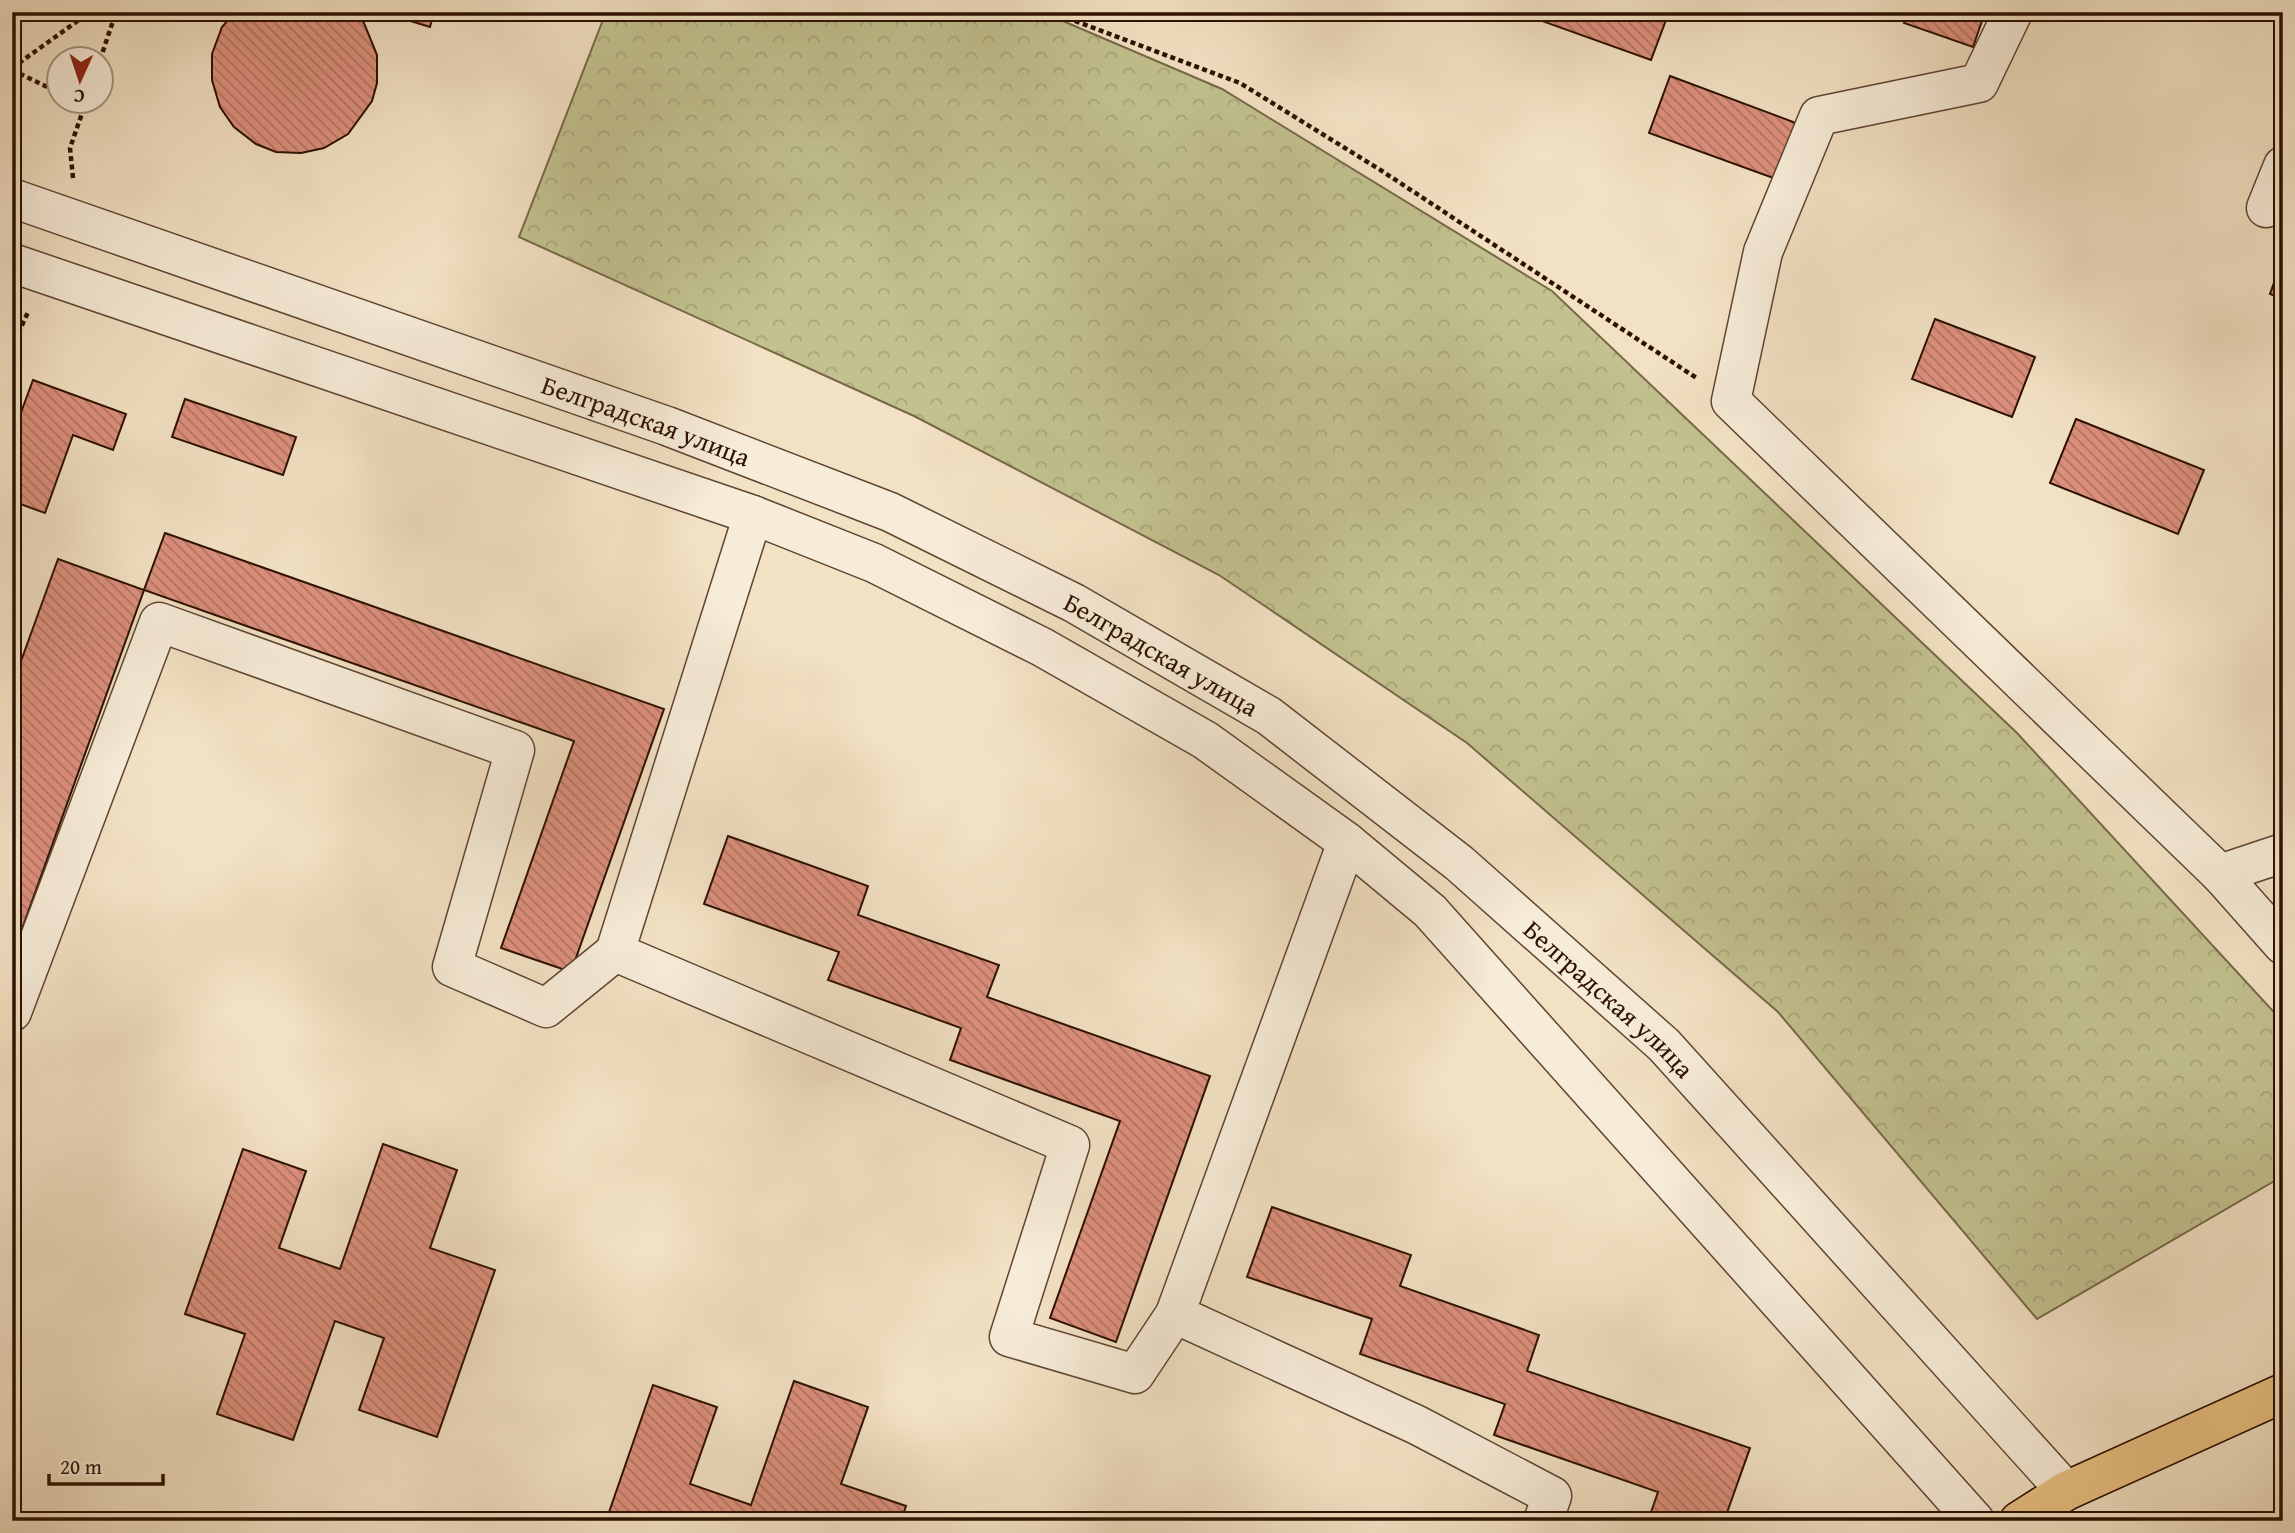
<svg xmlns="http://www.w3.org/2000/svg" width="2295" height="1533" font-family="'Gentium Book Plus',serif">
<defs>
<pattern id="forest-crowns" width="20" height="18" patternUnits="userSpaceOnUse" patternTransform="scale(1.75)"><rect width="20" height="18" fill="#c2c18f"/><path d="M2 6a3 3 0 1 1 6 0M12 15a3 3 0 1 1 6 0" fill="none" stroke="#a7a57a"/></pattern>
<pattern id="building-back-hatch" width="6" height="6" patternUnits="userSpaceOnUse" patternTransform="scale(1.75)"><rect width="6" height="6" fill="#dd907d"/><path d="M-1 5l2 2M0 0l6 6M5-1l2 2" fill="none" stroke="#b37464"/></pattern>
</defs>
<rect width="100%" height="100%" fill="#f2e1c3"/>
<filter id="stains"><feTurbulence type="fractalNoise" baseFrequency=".00286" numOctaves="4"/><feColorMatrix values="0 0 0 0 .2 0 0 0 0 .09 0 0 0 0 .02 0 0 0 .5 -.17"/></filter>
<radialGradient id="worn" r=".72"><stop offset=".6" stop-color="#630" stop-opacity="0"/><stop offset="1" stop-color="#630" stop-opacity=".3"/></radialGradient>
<path fill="url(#forest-crowns)" stroke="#776848" stroke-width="2" d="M 606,12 L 1042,12 L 1222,89 L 1552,291 L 2017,733 L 2283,1022 L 2283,1176 L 2037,1319 L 1778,1012 L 1467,743 L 1219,575 L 914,416 L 519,237 Z"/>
<path fill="url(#building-back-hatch)" stroke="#2c1001" stroke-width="2" d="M 235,12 L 353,12 L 364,23 L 377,55 L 377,83 L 372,101 L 348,134 L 324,148 L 301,153 L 276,152 L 256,144 L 234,127 L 220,107 L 212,80 L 212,54 L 222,27 Z
M 381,12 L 434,12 L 430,27 Z
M 1517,12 L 1669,12 L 1651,60 Z
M 1908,12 L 1985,12 L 1973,47 L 1904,23 Z
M 1670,76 L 1796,123 L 1776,179 L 1649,133 Z
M 2283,257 L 2283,299 L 2270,294 Z
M 1935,319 L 2035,357 L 2012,417 L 1912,379 Z
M 33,380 L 126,414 L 113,450 L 73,435 L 45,513 L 12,501 L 12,437 Z
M 185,399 L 296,437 L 283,475 L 172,437 Z
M 2076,419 L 2204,470 L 2178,534 L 2050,483 Z
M 165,533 L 664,709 L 571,972 L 501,948 L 574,741 L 144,590 Z
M 58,559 L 144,590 L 18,940 L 12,938 L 12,686 Z
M 728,836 L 868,886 L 858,915 L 999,965 L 987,997 L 1210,1076 L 1116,1342 L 1050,1318 L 1120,1121 L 950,1060 L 961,1028 L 828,980 L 839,952 L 704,904 Z
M 383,1144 L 457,1170 L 430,1248 L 495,1270 L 437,1437 L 359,1410 L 384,1338 L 335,1321 L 293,1440 L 217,1414 L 245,1334 L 185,1314 L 243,1149 L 306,1171 L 279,1248 L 340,1269 Z
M 1272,1207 L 1411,1255 L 1400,1286 L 1539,1335 L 1527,1371 L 1750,1448 L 1724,1521 L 1648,1521 L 1658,1492 L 1494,1435 L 1505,1404 L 1360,1354 L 1372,1319 L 1247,1277 Z
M 794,1381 L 868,1407 L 841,1484 L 906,1506 L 901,1521 L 606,1521 L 653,1385 L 717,1407 L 690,1484 L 751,1505 Z"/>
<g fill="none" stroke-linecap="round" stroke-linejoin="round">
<g stroke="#5e4432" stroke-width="41">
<g id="minor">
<path d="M 2013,12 L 1979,83 L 1819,116 L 1763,252 L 1731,401 L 2220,874 L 2283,945"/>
<path id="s1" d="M 12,198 L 667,426 L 890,512 L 1074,603 L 1269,716 L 1459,863 L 1664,1045 L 2066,1491"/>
<path d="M 2266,208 L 2283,166"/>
<path d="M 12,263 L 753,515 L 874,563 L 1042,647 L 1205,740 L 1347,842 L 1430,911 L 1975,1521"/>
<path d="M 1347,842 L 1175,1314 L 1417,1425 L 1552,1496 L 1543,1521"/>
<path d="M 2220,874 L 2283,853"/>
<path d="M 615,952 L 753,515"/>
<path d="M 12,1012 L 159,622 L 515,750 L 452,967 L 546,1008 L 615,952 L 1070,1145 L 1009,1337 L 1135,1374 L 1175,1314"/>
</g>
</g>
<g stroke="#2c1001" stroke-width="41">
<path id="major" d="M 2019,1521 L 2066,1491 L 2283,1393"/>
</g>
<path stroke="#2c1001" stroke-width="4.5" stroke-dasharray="5 3.5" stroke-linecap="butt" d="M 1051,12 L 1240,83 L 1382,171 L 1698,379
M 100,60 L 116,12
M 12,68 L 90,12
M 12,70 L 60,93
M 73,178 L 70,148 L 86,102
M 12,338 L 17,336 L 29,310"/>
<use href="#minor" stroke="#f7ecd8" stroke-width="38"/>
<use href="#major" stroke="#e9c082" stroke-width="38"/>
</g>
<g text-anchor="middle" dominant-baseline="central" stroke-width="6" stroke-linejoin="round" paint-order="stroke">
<g font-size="26" fill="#2c1001" stroke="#f7ecd8">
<text stroke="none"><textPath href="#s1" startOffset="672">Белградская улица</textPath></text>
<text stroke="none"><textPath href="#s1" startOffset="1239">Белградская улица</textPath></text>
<text stroke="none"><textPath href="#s1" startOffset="1806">Белградская улица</textPath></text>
</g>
</g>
<rect width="2295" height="1533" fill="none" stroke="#f2e1c3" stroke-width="42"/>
<rect x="14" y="14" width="2267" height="1505" fill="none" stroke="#2c1001" stroke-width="3.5"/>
<rect x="21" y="21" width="2253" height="1491" fill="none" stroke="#2c1001" stroke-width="2"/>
<g transform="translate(80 80) rotate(183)"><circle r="33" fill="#f7ecd8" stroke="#a69482" stroke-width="2"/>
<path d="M0-5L12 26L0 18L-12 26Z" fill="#8f2418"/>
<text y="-10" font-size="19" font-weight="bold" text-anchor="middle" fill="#2c1001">С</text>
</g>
<path d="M49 1474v10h114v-10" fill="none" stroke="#2c1001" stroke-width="3.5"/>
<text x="60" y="1474" font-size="21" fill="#2c1001" stroke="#f7ecd8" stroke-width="5" paint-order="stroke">20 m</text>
<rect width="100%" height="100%" filter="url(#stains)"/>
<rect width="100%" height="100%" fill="url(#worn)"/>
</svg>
